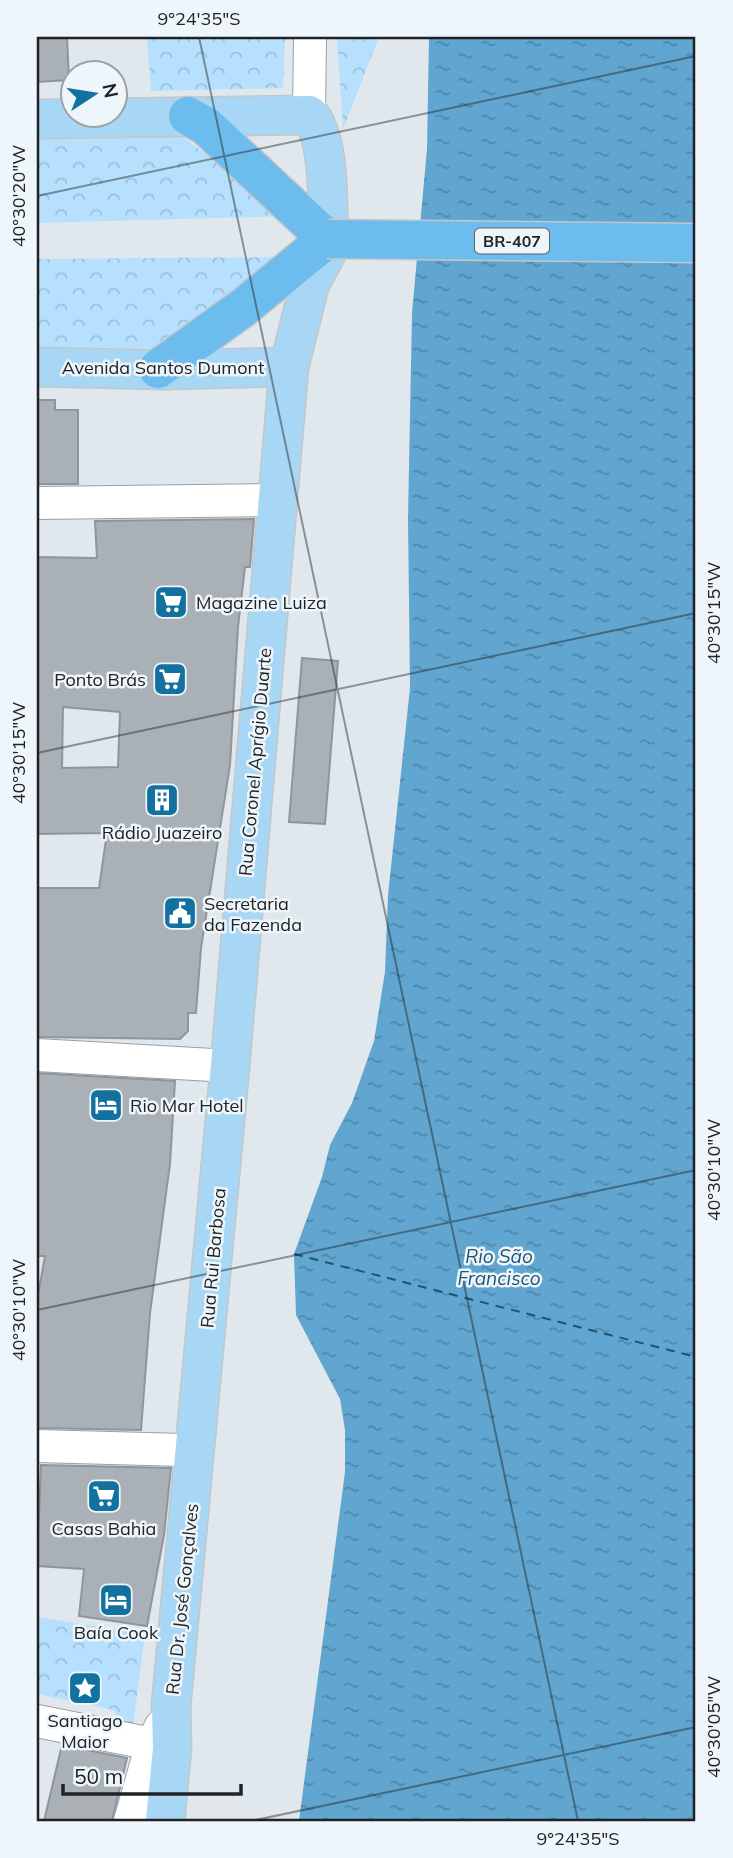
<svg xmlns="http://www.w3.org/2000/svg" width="733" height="1858" font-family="Mulish,sans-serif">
<defs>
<pattern id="park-crowns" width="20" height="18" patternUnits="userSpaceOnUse" patternTransform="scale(1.75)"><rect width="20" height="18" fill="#b6e0fd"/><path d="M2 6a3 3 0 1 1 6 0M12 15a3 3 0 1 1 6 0" fill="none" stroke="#9cc0d9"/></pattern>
<pattern id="water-ripples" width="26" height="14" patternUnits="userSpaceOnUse" patternTransform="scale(1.75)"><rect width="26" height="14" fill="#60a6d0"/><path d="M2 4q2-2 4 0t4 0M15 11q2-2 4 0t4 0" fill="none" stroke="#4f87a9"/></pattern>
</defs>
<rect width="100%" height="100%" fill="#e1e8ed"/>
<path fill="url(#park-crowns)" d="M 147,37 L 285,37 L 283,88 L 151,91 Z
M 337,37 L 379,37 L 343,129 Z
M 181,136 L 291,216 L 37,223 L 37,137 Z
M 287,257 L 161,357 L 37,357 L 37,259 Z
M 37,1617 L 145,1634 L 133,1725 L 119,1724 L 114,1710 L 37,1694 Z"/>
<path fill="url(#water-ripples)" d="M 429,37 L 696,37 L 696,1821 L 299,1821 L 345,1472 L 345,1430 L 340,1399 L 296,1315 L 294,1254 L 322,1177 L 330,1145 L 352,1103 L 374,1041 L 385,972 L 388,895 L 410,688 L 408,518 L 412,313 L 427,149 Z"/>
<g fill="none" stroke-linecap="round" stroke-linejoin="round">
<path stroke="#1f5472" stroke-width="2" stroke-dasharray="9 7" stroke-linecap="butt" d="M 294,1254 L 696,1357"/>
</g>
<path fill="#aab1b6" stroke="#8f959a" stroke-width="2" fill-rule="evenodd" d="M 37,37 L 67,37 L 69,80 L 37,82 Z
M 37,400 L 55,400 L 55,410 L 78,410 L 78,484 L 37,484 Z
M 254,519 L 250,567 L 245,567 L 238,627 L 230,765 L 201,948 L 196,1013 L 188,1013 L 188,1031 L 180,1039 L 37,1037 L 37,888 L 99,888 L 107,833 L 37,834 L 37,557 L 97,558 L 95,521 ZM 63,707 L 120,712 L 118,767 L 62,768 Z
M 302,658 L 338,661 L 325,824 L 289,822 Z
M 37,1073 L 175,1081 L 170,1164 L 150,1313 L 141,1430 L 37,1428 L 37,1301 L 45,1256 L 37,1256 Z
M 41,1465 L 171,1468 L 164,1535 L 147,1626 L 79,1616 L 84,1569 L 37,1566 Z
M 62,1745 L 127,1758 L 112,1821 L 44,1821 Z"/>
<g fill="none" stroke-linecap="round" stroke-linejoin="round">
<g stroke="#99a0a5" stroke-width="34">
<path id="minor" d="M 309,115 L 310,37
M 37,503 L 277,500
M 37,1055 L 230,1066
M 37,1446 L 184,1450
M 37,1721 L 172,1748
M 130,1821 L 152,1744 L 161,1726"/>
</g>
<g stroke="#c5c6c6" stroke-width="41">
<path id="major" d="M 37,119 L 309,115 C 331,137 328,215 328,246
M 37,367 L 165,370 L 289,367
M 165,1821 L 172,1748 L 171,1706 L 230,1066 L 289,367 L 310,283 L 326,254"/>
</g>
<g stroke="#c5c6c6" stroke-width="41">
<path id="highway" d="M 158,369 L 244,307 L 327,239 L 206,126 L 188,116"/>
</g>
<use href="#minor" stroke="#fff" stroke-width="32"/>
<use href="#major" stroke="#a7d7f5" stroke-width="38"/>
<use href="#highway" stroke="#6cbdee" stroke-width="38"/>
<g stroke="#c5c6c6" stroke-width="41" stroke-linecap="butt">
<path id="highway-bridge" d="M 327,239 L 696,243"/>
</g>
<use href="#highway-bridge" stroke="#6cbdee" stroke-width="38"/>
</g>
<path fill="none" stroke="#202325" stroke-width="2" stroke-opacity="0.45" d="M 199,37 L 578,1821M 37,196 L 696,56M 37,753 L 696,613M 37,1310 L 696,1170M 251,1821 L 696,1727"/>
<defs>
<g id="supermarket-square" transform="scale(1.75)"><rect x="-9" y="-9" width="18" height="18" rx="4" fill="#12719f" stroke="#eef6fb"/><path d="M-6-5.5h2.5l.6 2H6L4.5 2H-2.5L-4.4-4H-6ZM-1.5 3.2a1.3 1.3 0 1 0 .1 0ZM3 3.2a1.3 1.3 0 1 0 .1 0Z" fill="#fff"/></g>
<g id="building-square" transform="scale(1.75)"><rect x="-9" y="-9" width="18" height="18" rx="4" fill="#12719f" stroke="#eef6fb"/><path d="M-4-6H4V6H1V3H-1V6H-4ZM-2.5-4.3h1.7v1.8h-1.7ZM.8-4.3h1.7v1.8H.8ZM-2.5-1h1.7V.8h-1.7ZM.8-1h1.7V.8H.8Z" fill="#fff"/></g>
<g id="civic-square" transform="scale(1.75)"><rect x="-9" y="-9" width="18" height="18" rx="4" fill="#12719f" stroke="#eef6fb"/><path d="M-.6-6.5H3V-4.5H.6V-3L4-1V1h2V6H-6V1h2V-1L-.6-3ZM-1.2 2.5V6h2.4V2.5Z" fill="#fff"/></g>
<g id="hotel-square" transform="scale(1.75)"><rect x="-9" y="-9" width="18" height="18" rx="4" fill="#12719f" stroke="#eef6fb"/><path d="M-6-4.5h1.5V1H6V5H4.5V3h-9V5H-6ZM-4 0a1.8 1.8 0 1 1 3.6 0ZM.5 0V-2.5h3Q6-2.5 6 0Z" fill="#fff"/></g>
<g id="sight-square" transform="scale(1.75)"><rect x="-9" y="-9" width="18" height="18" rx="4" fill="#12719f" stroke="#eef6fb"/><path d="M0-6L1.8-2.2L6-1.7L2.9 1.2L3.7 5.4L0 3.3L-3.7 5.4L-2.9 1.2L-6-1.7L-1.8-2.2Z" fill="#fff"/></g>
</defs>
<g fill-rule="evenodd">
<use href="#supermarket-square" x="171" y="602"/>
<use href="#supermarket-square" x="170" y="679"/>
<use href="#building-square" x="162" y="800"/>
<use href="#civic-square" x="180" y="913"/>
<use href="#hotel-square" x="106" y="1105"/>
<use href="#supermarket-square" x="104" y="1496"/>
<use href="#hotel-square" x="116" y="1600"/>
<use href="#sight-square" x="85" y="1688"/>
</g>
<g text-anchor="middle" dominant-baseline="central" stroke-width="5" stroke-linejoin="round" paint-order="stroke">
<rect fill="#eef6fb" stroke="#5e6265" stroke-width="2" x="475" y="228.5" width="74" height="25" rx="5"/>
<g font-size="16" font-weight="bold" fill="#202325">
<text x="512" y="241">BR-407</text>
</g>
<g font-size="18" fill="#202325" stroke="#eef6fb">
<text x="163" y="367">Avenida Santos Dumont</text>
<text transform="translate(255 762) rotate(-85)">Rua Coronel Aprígio Duarte</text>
<text transform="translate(213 1258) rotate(-85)">Rua Rui Barbosa</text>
<text transform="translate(182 1599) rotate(-84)">Rua Dr. José Gonçalves</text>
</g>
<g font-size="18" fill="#202325" stroke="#eef6fb">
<text x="196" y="602" text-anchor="start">Magazine Luiza</text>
<text x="146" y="679" text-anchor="end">Ponto Brás</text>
<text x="162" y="832">Rádio Juazeiro</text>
<text x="204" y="903" text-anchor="start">Secretaria<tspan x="204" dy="21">da Fazenda</tspan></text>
<text x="130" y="1105" text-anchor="start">Rio Mar Hotel</text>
<text x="104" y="1528">Casas Bahia</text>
<text x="116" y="1632">Baía Cook</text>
<text x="85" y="1720">Santiago<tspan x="85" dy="21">Maior</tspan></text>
</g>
<g font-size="19" font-style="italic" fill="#1f5472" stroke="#eef6fb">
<text x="499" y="1256">Rio São<tspan x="499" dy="22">Francisco</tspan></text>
</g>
</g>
<rect width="733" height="1858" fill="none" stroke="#eef6fb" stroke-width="77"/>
<g transform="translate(94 94) rotate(78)"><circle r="33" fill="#eef6fb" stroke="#9ca2a5" stroke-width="2"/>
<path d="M0-5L12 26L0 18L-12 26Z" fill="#12719f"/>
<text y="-10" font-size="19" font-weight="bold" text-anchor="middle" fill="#202325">N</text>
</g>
<path d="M63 1784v10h178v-10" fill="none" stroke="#202325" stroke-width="3.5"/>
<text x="74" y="1784" font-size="21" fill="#202325" stroke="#eef6fb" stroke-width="5" paint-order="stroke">50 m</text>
<rect x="38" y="38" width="656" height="1782" fill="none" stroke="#202325" stroke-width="2.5"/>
<g font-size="18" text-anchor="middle" fill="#202325">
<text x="199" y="25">9°24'35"S</text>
<text transform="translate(19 196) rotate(-90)" y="6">40°30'20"W</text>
<text transform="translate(714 613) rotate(-90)" y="6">40°30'15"W</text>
<text transform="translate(19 753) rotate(-90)" y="6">40°30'15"W</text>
<text transform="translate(714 1170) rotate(-90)" y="6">40°30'10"W</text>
<text transform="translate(19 1310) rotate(-90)" y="6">40°30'10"W</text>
<text transform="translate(714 1727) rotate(-90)" y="6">40°30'05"W</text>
<text x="578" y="1845">9°24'35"S</text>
</g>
</svg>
